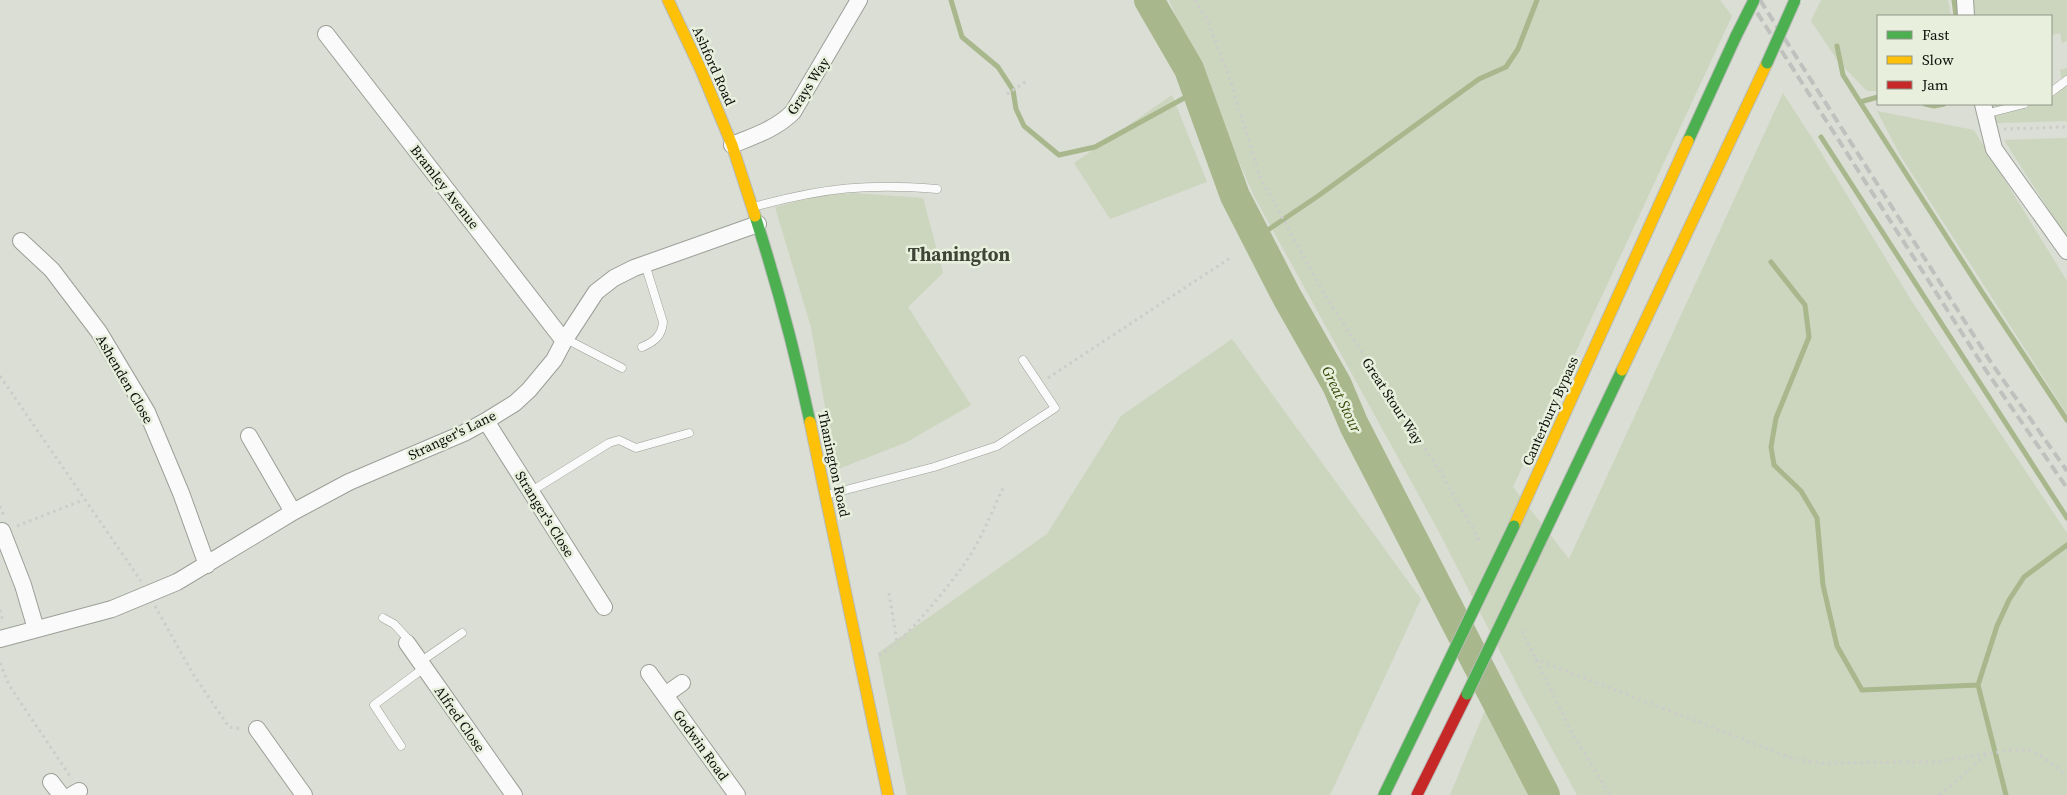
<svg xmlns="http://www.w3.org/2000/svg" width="2067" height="795" font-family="'Source Serif 4',serif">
<rect width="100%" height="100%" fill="#daded4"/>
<path fill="#ccd5be" d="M 1169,0 L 1720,0 L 1732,16 L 1513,487 L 1569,559 L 1783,93 L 1814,141 L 1911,300 L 2067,533 L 2067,795 L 1577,795 L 1522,694 L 1439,532 L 1254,196 Z
M 1821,0 L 1948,0 L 1951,16 L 1878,16 L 1878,91 L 1867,91 L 1838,61 L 1811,21 Z
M 1970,0 L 2067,0 L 2067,41 L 2062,43 L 2060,33 L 2051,35 L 2051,16 L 1974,16 Z
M 2067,68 L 2067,121 L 1997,123 L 1992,104 L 2051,104 L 2051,88 L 2055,87 L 2055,83 L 2062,81 L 2060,70 Z
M 1172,95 L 1207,182 L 1110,219 L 1074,163 Z
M 1877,111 L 1974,130 L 2067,281 L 2067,414 L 1900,155 Z
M 2067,138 L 2067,238 L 2004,140 Z
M 854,193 L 923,198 L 943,273 L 908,307 L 971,405 L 907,442 L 836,470 L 811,327 L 775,207 L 821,195 Z
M 1232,339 L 1421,599 L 1330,795 L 907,795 L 878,653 L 1047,534 L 1121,416 Z
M 1486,708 L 1534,795 L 1450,795 Z"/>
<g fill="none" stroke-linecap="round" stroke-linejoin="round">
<path stroke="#a8b78c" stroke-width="5" d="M 951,0 L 962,37 L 998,67 L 1013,90 L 1016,109 L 1024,126 L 1059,155 L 1095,147 L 1197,91
M 1954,0 L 1956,16
M 1837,46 L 1843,75 L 1860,102
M 1878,97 L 1860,102 L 1982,292 L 2067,420
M 1925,104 L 1934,106 L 1944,104
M 1821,137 L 2067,518
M 1256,238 L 1318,196 L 1479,79 L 1506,67 L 1518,49 L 1537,0
M 1771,262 L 1805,305 L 1809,337 L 1776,418 L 1771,447 L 1774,465 L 1801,491 L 1817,518 L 1823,585 L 1837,646 L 1862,690 L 1978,685
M 2006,795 L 1978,685 L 1997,626 L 2009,600 L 2024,577 L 2067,545"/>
<path stroke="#a8b78c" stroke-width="30" d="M 1149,0 L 1189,69 L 1235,196 L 1287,297 L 1337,385 L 1354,425 L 1545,795"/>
<g stroke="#9c9f98" stroke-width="9">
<path id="lane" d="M 2051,92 L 2067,80
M 1985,114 L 2024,104
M 757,206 C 823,188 869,183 937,189
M 566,339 L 622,368
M 642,347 C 654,342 662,336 663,322 L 645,264
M 530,492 L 609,443 L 619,440 L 636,448 L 689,433
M 830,494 L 934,467 L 997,446 L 1055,408 L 1023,360
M 383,618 L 394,624 L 407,638 L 407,643
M 420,662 L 462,633
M 401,746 L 374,705 L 424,668"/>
</g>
<g stroke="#9c9f98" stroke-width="18">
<path id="street" d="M 1965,0 L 1966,16
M 326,34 L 564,341
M 1983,104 L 1994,149 L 2067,251
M 732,145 C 754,136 776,129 793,112 L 859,0
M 21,241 L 52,270 L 99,332 L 147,412 L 181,493 L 207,565
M 486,421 L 604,607
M 249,436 L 293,512
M 2,531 L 23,585 L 36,629
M 0,639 L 112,609 L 177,582 L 293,512 L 349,482 L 464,433 L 486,421 L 515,403 L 529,390 L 554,360 L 564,341 L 596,292 L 614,278 L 634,268 L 758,224
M 407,643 L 514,795
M 649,673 L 737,795
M 665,695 L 682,683
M 257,729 L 304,795
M 51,782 L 61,795
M 72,795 L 79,791"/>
</g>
<g stroke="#b8bab6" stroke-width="13">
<path id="fast" d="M 1688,141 L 1736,36
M 755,216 C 777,284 795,352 810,422
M 1532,559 L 1622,370
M 1384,795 L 1446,667"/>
</g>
<g stroke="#b8bab6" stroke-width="13">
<path id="slow" d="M 668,0 L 701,70 L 732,145 L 755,216
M 1622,370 L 1767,63
M 810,422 L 888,795
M 1514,526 L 1688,141"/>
</g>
<g stroke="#b8bab6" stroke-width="13">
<path id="jam" d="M 1417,795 L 1467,694"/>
</g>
<path stroke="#ccccca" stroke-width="3" stroke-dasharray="2.5 4" stroke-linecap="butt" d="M 1195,0 L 1206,18 L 1229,76 L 1260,177 L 1329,302 L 1439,470 L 1481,543
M 1007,94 L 1028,80
M 2004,129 L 2067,127
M 0,376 L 141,581
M 1048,378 L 1230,258
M 0,506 L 4,516
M 17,526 L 83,500
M 889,593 L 897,642
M 155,606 L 193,674 L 229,727 L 243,729
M 0,610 L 3,622
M 1522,631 L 1572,733 L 1610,795
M 879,655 C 901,647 953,581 967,560 C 982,538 992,511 1003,488
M 1535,659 L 1794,759 L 1821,763 L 1934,762 L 2006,751 L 2028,750 L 2039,754 L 2067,776
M 0,663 L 9,685 L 72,779
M 1940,795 L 1986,755"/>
<use href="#lane" stroke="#f9faf9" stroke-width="8"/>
<use href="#street" stroke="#f9faf9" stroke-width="16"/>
<use href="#fast" stroke="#4caf50" stroke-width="11"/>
<use href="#slow" stroke="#ffc107" stroke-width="11"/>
<use href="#jam" stroke="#c62828" stroke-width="11"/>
<path stroke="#c0c1be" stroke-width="4" stroke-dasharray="10 5" stroke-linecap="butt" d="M 1749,0 L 1985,369 L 2067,488
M 1760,0 L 1992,364 L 2067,471"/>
<g stroke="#b8bab6" stroke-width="13" stroke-linecap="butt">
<path id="fast-bridge" d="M 1736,36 L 1754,0
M 1767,63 L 1795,0
M 1446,667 L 1514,526
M 1467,694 L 1532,559"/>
</g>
<use href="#fast-bridge" stroke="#4caf50" stroke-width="11"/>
</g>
<g text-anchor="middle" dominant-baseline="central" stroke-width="5" stroke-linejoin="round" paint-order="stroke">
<g font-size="14" fill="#0c0f09" stroke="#e8f0dd">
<text transform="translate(714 66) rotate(66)">Ashford Road</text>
<text transform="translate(808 86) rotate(-57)">Grays Way</text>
<text transform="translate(445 187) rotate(52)">Bramley Avenue</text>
<text transform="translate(125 379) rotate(60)">Ashenden Close</text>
<text transform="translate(1393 401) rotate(57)">Great Stour Way</text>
<text transform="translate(1550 411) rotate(-66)">Canterbury Bypass</text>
<text transform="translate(452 435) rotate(-26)">Stranger's Lane</text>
<text transform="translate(834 464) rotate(78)">Thanington Road</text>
<text transform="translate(545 514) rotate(58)">Stranger's Close</text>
<text transform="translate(460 719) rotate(55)">Alfred Close</text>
<text transform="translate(701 745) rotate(54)">Godwin Road</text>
</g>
<g font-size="15" font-style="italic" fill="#364805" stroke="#e8f0dd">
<text transform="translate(1342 399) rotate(64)">Great Stour</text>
</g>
<g font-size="19" font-weight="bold" fill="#3f4536" stroke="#e8f0dd">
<text x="959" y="254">Thanington</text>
</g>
</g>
<rect x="1877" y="15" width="175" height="90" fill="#e8f0dd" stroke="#909688"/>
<rect x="1887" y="31" width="25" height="8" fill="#4caf50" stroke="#909688"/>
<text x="1922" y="40" font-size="15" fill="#0c0f09">Fast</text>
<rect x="1887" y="56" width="25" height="8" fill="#ffc107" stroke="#909688"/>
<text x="1922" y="65" font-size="15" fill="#0c0f09">Slow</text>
<rect x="1887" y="81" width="25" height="8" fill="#c62828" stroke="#909688"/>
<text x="1922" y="90" font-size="15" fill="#0c0f09">Jam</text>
</svg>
